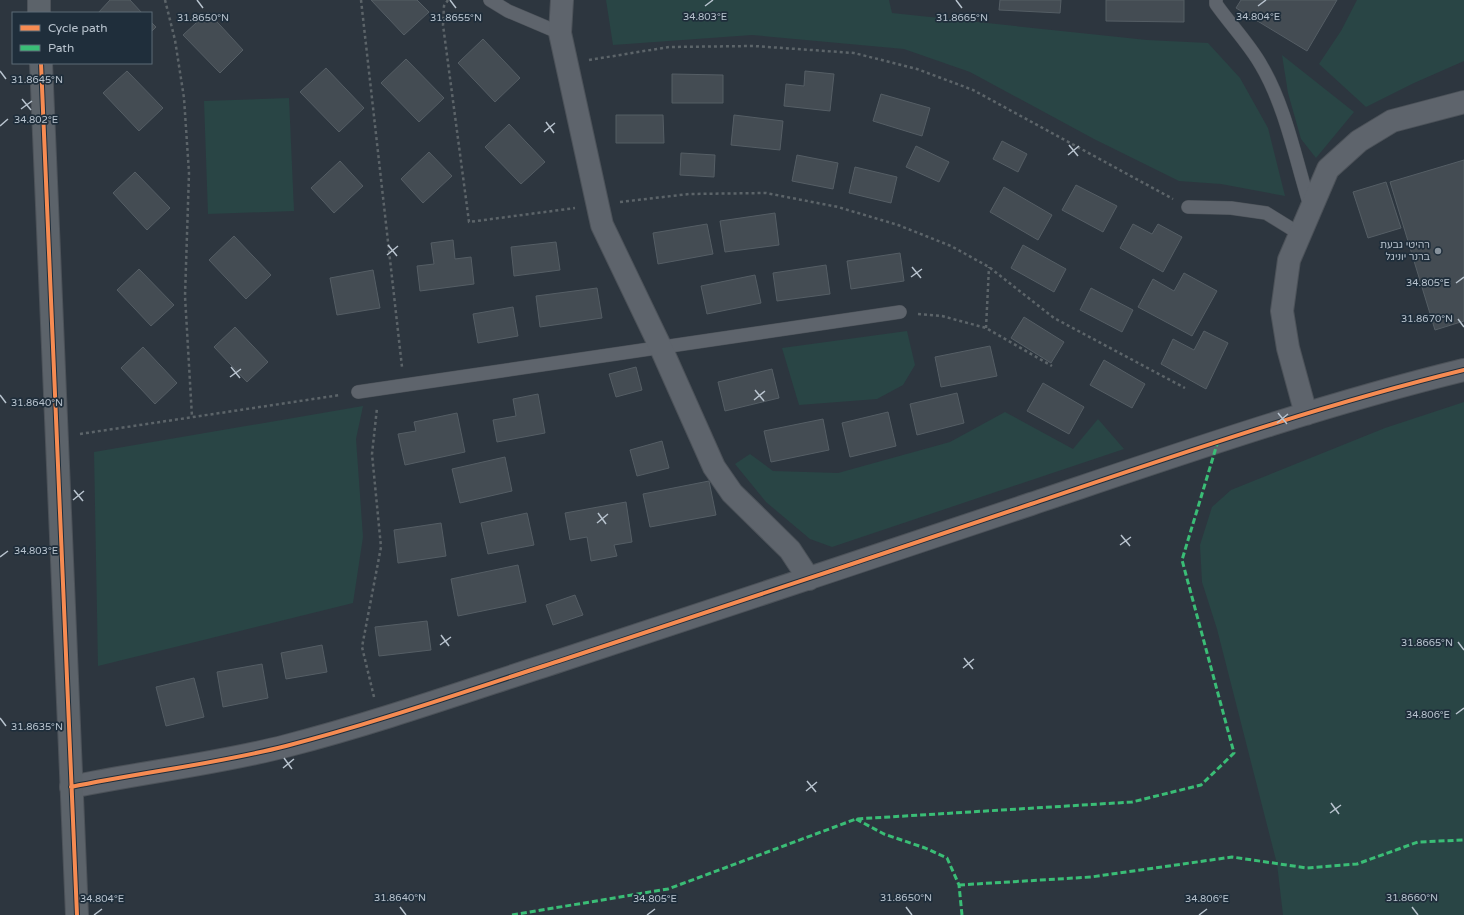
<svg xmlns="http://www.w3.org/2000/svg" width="1464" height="915" font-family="'Varela Round','Noto Sans Hebrew',sans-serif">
<rect width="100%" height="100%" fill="#2d363f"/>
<path fill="#294545" d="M 606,0 L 889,0 L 892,13 L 1147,40 L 1208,43 L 1240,78 L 1268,128 L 1285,196 L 1221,184 L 1179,181 L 1094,139 L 970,72 L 904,49 L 752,35 L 613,45 Z
M 1357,0 L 1464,0 L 1464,61 L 1414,83 L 1366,107 L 1319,64 L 1341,31 Z
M 1282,55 L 1354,112 L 1316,158 L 1301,139 L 1288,93 Z
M 289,98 L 294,211 L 208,214 L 204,101 Z
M 907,331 L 915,365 L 903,385 L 877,399 L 799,405 L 782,348 Z
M 1464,402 L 1464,915 L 1283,915 L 1277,864 L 1217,629 L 1202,582 L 1200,545 L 1212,507 L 1231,490 L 1385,428 Z
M 363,406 L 356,439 L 363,537 L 353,603 L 98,666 L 94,452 Z
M 1005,412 L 1073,449 L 1098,419 L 1124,449 L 832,547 L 810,539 L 766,502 L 735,464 L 750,454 L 773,471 L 838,473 L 950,442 Z"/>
<path fill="#444c53" stroke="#555e65" d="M 110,0 L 130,0 L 142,13 L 98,13 Z
M 371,0 L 417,0 L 429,12 L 404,35 Z
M 1000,0 L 1061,0 L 1060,13 L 999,10 Z
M 1106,0 L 1184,0 L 1184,22 L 1106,21 Z
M 1241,0 L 1337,0 L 1307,51 L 1236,8 Z
M 208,12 L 243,50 L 220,73 L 183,35 Z
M 151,22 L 156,27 L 151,32 Z
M 483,39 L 520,78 L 495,102 L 458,63 Z
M 406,59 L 444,98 L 419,122 L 381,83 Z
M 326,68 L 364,108 L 339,132 L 300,92 Z
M 127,71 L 163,108 L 139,131 L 103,93 Z
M 805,71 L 834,74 L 830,111 L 784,106 L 786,84 L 804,86 Z
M 672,74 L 723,75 L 723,103 L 672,103 Z
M 881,94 L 930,108 L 922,136 L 873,121 Z
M 616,115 L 663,115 L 664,143 L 616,143 Z
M 734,115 L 783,121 L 780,150 L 731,145 Z
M 509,124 L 545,162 L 521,184 L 485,147 Z
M 1002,141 L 1027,154 L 1018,172 L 993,159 Z
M 916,146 L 949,162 L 939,182 L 906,167 Z
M 429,152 L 452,176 L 423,203 L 401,179 Z
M 681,153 L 715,155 L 714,177 L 680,175 Z
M 797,155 L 838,163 L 833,189 L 792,181 Z
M 1464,160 L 1464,321 L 1435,330 L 1390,182 Z
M 340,161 L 363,186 L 334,213 L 311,188 Z
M 855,167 L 897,177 L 891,203 L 849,193 Z
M 135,172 L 170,208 L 147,230 L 113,193 Z
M 1386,182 L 1401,228 L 1368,238 L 1353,192 Z
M 1076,185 L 1117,206 L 1103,232 L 1062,210 Z
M 1004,187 L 1052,215 L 1038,240 L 990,212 Z
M 775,213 L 779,245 L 725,252 L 720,221 Z
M 707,224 L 713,254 L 658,264 L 653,233 Z
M 1133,224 L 1152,234 L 1158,224 L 1182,237 L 1163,272 L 1120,248 Z
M 234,236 L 271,275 L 246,299 L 209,260 Z
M 453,240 L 455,259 L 471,257 L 474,284 L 420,291 L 417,266 L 434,264 L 431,243 Z
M 556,242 L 560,270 L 514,276 L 511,247 Z
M 1023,245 L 1066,269 L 1054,292 L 1011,268 Z
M 900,253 L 904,281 L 851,289 L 847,261 Z
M 826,265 L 830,294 L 777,301 L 773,273 Z
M 139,269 L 174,305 L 151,326 L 117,290 Z
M 373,270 L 380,308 L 337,315 L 330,278 Z
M 1184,273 L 1217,291 L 1192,336 L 1138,307 L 1153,279 L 1174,291 Z
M 755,275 L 761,303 L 707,314 L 701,286 Z
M 597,288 L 602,318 L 540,327 L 536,296 Z
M 1091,288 L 1133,310 L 1122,332 L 1080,310 Z
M 513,307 L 518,336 L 478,343 L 473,314 Z
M 1024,317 L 1064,342 L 1051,363 L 1011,338 Z
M 235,327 L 268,362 L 247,382 L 214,347 Z
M 1204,331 L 1228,343 L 1206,389 L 1161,364 L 1173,339 L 1194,350 Z
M 990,346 L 997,376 L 941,387 L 935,357 Z
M 143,347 L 177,383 L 155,404 L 121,368 Z
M 1104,360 L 1145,384 L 1132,408 L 1090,385 Z
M 636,367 L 642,390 L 616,397 L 609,374 Z
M 772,369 L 779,398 L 725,411 L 718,382 Z
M 1043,383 L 1084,407 L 1069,434 L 1027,411 Z
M 957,393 L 964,423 L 917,435 L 910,404 Z
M 538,394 L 545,433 L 497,442 L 493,420 L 516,416 L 513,399 Z
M 888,412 L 896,446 L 850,457 L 842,423 Z
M 457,413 L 465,452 L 405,465 L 398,434 L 416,431 L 414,422 Z
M 823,419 L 829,450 L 771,462 L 764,431 Z
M 662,441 L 669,468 L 637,476 L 630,450 Z
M 505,457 L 512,491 L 460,503 L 452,469 Z
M 709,481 L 716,515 L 650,527 L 643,494 Z
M 626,502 L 632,542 L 614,545 L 617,556 L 591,561 L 587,537 L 570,540 L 565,513 Z
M 527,513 L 534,545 L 488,554 L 481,523 Z
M 441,523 L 446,556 L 398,563 L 394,530 Z
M 518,565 L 526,602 L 458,616 L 451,579 Z
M 575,595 L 583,615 L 553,625 L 546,605 Z
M 427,621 L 431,650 L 379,656 L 375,627 Z
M 322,645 L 327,672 L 286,679 L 281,653 Z
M 262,664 L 268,698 L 223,707 L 217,672 Z
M 194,678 L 204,717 L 166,726 L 156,687 Z"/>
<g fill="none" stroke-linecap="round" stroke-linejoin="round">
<g stroke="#4c5259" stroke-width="14">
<path id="lane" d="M 490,0 L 508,11 L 560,33
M 1216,0 L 1216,4 C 1230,24 1250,45 1261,65 C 1286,107 1296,162 1311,209
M 1188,207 L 1231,208 L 1266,213 L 1300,234
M 358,392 L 900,312"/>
</g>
<g stroke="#4c5259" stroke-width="24">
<path id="street" d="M 562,0 L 560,33 L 602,225 L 661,348 L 714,467 L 732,493 L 790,550 L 809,579
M 1306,414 L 1288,348 L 1282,311 L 1289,260 L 1328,169 L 1359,141 L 1392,121 L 1464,102
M 71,787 C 143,772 216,764 286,746 C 379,722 469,690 559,661 C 716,609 874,557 1031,504 C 1174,456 1317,406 1464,370"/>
</g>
<g stroke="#4c5259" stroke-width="24">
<path id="secondary" d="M 39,0 L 39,13
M 41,63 L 77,915"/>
</g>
<path stroke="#5c6469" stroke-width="2.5" stroke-dasharray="3 3" stroke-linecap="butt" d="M 165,0 L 175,40 L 184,98 L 189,173 L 185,296 L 192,417
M 361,0 L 402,367
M 448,0 L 444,6 L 443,25 L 469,222 L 575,208
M 589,60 L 669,47 L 754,46 L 854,53 L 917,69 L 973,90 L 1173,199
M 620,202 L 689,194 L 766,193 L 838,207 L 898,225 L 951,246 L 989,267 L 1054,318 L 1185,388
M 918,314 L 942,316 L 986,328 L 1052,366
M 986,328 L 989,267
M 80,434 L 340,395
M 374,697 L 362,647 L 381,547 L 372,454 L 377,408"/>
<use href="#lane" stroke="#5e646c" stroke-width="13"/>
<use href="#street" stroke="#5e646c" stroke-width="22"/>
<use href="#secondary" stroke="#5c636a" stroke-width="22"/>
<path stroke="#3abd76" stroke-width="3" stroke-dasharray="6 3" stroke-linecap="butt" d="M 856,819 L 884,834 L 925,848 L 947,858 L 959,885 L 962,915
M 959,885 L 1091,877 L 1232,857 L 1307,868 L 1357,864 L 1418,842 L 1464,840
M 512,915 L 668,889 L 856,819 L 1132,802 L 1201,785 L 1234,753 L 1182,560 L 1218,441"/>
<g stroke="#1f2e3b" stroke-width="6">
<path id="cycleway" d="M 41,63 L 77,915
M 71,787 C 143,772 216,764 286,746 C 379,722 469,690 559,661 C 716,609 874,557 1031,504 C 1174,456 1317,406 1464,370"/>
</g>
<use href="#cycleway" stroke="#f68b52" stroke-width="4"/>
</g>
<path fill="none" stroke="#b8c3ce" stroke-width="1.5" d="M 197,0 L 203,8M 450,0 L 456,8M 956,0 L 962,8M 705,6 L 713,0M 1258,6 L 1266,0M 0,71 L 6,79M 22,99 L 31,110M 21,109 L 32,101M 546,122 L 554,133M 0,126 L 8,119M 544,132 L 555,123M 1069,145 L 1078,156M 1068,155 L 1079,146M 388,245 L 397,256M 387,255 L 398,246M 912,267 L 921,278M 911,277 L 922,269M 1456,283 L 1464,277M 1458,319 L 1464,327M 231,367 L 240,378M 230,377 L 241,369M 755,390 L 764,401M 0,395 L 6,403M 754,400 L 765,391M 1278,413 L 1287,424M 1277,423 L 1288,414M 74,490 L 83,501M 73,500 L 84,491M 598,513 L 606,524M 597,523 L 608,514M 1121,535 L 1130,546M 1120,545 L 1131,537M 0,557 L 8,551M 441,635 L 449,646M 1458,642 L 1464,650M 440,645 L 451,637M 964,658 L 973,669M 963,668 L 974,659M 1456,714 L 1464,708M 0,718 L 6,726M 284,758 L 292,769M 283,768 L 294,759M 807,781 L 816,792M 806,791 L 817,782M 1331,803 L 1339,814M 1330,813 L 1341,805M 400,907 L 406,915M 906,907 L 912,915M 1412,907 L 1418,915M 94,915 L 102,909M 647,915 L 655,909M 1199,915 L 1207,909"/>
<circle fill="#87929c" stroke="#1f2e3b" stroke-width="1.5" cx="1438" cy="251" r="4"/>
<g text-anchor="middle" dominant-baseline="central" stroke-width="3.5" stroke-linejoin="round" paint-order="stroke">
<g font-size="10" fill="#b8c3ce" stroke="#1f2e3b" text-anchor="end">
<text x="1430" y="245">רהיטי גבעת<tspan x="1430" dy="12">ברנר יוניגל</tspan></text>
</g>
</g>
<g font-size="10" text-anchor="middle" fill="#b8c3ce" stroke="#1f2e3b" stroke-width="3.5" stroke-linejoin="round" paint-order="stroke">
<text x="705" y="20">34.803°E</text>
<text x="1258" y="20">34.804°E</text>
<text x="962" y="21">31.8665°N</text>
<text x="203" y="21">31.8650°N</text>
<text x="456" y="21">31.8655°N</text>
<text x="37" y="83">31.8645°N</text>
<text x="36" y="123">34.802°E</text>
<text x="1428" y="286">34.805°E</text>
<text x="1427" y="322">31.8670°N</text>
<text x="37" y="406">31.8640°N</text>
<text x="36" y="554">34.803°E</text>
<text x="1427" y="646">31.8665°N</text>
<text x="1428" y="718">34.806°E</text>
<text x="37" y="730">31.8635°N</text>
<text x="400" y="901">31.8640°N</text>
<text x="906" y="901">31.8650°N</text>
<text x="1412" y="901">31.8660°N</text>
<text x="102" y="902">34.804°E</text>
<text x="655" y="902">34.805°E</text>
<text x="1207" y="902">34.806°E</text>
</g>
<rect x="12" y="12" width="140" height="52" fill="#1f2e3b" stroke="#5c6a76"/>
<rect x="20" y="25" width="20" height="6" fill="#f68b52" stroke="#5c6a76"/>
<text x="48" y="32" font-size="12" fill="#b8c3ce">Cycle path</text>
<rect x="20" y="45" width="20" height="6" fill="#3abd76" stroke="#5c6a76"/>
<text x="48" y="52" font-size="12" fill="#b8c3ce">Path</text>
</svg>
